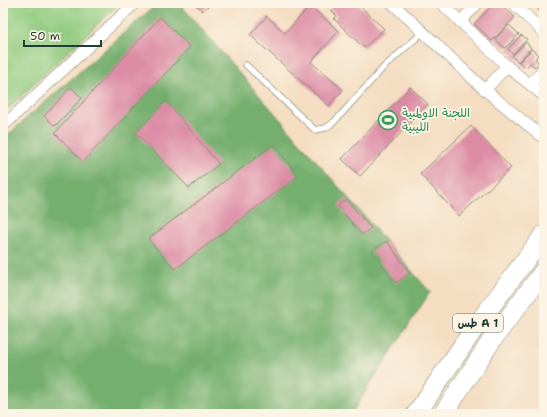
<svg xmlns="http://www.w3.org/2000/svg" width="547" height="417" font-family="'Shantell Sans','Playpen Sans Arabic',sans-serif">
<rect width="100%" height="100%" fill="#fcf5e5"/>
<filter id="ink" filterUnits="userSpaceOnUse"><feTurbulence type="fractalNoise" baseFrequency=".025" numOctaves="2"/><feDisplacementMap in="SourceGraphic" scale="8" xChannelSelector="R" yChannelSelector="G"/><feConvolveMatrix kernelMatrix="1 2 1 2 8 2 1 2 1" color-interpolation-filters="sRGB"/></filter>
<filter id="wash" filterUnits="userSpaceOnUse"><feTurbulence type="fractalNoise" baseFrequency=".012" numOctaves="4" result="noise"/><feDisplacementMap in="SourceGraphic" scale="16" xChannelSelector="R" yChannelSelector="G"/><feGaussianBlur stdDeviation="0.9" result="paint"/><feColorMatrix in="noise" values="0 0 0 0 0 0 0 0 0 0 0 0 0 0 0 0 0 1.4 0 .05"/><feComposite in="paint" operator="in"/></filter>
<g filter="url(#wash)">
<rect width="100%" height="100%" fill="#f4ddc1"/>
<path fill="#90cb7f" stroke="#58845a" d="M 3,3 L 120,3 L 3,113 Z"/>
<path fill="#74af6e" stroke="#4a7651" d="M 158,3 L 179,3 L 430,292 L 351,414 L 3,414 L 3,139 Z"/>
<g id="blocks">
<path fill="#dc8ba5" d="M 194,3 L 211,3 L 203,11 Z
M 292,3 L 307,3 L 300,10 Z
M 324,3 L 357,3 L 384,29 L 364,48 L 334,19 L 337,16 Z
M 494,3 L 499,3 L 515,17 L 492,41 L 474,24 Z
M 532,3 L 544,3 L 544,15 Z
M 310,6 L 339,31 L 311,62 L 343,90 L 329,106 L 250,35 L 267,16 L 285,33 Z
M 160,17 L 190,47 L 83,162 L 55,133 Z
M 509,25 L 519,34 L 505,48 L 495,39 Z
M 521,35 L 527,39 L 513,54 L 508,49 Z
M 526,42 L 531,48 L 518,62 L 512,56 Z
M 532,49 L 538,55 L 535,59 L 539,63 L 535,67 L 530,63 L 526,68 L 519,62 Z
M 71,87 L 82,98 L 55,126 L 44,116 Z
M 410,87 L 428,104 L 360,176 L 342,159 Z
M 166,101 L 219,164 L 189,188 L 136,133 Z
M 471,126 L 511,168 L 459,216 L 420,174 Z
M 274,144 L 298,176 L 175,269 L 148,239 Z
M 346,199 L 371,228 L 362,235 L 338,206 Z
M 387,241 L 410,273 L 396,283 L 372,251 Z"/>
</g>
</g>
<g filter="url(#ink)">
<use href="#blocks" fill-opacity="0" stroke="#8a8d7a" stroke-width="1"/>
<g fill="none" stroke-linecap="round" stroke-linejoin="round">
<g stroke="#8a8d7a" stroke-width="7">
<path id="lane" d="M 246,65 L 315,130 L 326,128 L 335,121 L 384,67 L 422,33"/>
</g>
<g stroke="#8a8d7a" stroke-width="12">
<path id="street" d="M 392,3 L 485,90 L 544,138
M 441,3 L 507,66 L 544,96
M 513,3 L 544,33
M 460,22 L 478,3
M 531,83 L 544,69
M 485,90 L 507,66
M 3,126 L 135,3"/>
</g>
<g stroke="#8a8d7a" stroke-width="20">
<path id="highway" d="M 416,414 L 474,329 L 544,235
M 443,414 L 492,340 L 544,271"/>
</g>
<use href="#lane" stroke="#fff" stroke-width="5.5"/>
<use href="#street" stroke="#fff" stroke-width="11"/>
<use href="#highway" stroke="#fff" stroke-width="19"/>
</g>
</g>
<defs>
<g id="stadium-ring" transform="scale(1)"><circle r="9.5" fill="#fcf5e5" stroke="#2e9e5b" stroke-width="1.5"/><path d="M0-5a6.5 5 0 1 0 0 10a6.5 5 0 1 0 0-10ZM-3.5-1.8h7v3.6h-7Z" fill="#2e9e5b"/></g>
</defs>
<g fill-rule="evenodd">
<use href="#stadium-ring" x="388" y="120"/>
</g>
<g text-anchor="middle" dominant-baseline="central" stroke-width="3.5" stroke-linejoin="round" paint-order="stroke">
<rect fill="#fcf5e5" stroke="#617469" stroke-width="1" x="453" y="314" width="50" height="18" rx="3"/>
<g font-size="11" font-weight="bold" fill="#1f3d34">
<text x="478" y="323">طس A 1</text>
</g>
<g font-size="12" fill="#27864d" stroke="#fcf5e5" text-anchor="start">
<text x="402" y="113">اللجنة الاولمبية<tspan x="402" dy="14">الليبية</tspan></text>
</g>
</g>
<rect width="547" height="417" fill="none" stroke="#fcf5e5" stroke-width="16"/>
<path d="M24 40v6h77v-6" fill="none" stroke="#1f3d34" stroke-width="2"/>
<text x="30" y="40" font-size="12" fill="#1f3d34" stroke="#fcf5e5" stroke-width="3" paint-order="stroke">50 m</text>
</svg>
